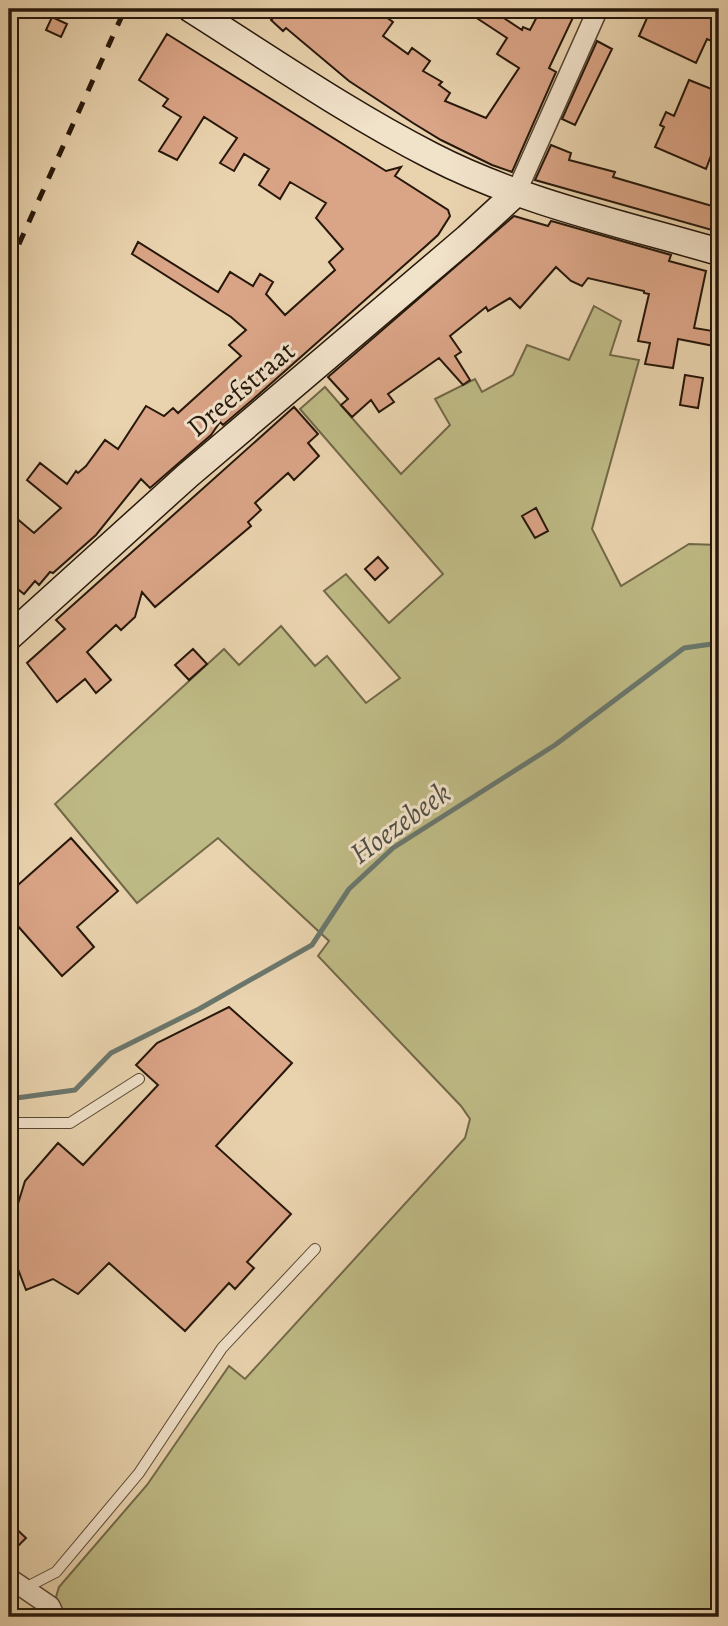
<svg xmlns="http://www.w3.org/2000/svg" width="728" height="1626" font-family="Alegreya,serif">
<rect width="100%" height="100%" fill="#e9d3ae"/>
<filter id="stains"><feTurbulence type="fractalNoise" baseFrequency=".00286" numOctaves="4"/><feColorMatrix values="0 0 0 0 .2 0 0 0 0 .09 0 0 0 0 .02 0 0 0 .5 -.17"/></filter>
<radialGradient id="worn" r=".72"><stop offset=".6" stop-color="#630" stop-opacity="0"/><stop offset="1" stop-color="#630" stop-opacity=".3"/></radialGradient>
<path fill="#beba85" stroke="#726848" stroke-width="2" d="M 594,306 L 621,321 L 610,355 L 639,360 L 592,529 L 621,586 L 689,544 L 719,545 L 715,636 L 719,637 L 719,1617 L 64,1617 L 56,1597 L 59,1587 L 147,1485 L 229,1366 L 245,1379 L 465,1138 L 470,1119 L 461,1106 L 318,956 L 329,941 L 218,838 L 137,903 L 55,804 L 224,649 L 239,665 L 281,626 L 315,666 L 327,656 L 366,703 L 400,678 L 324,591 L 346,574 L 389,623 L 443,574 L 300,409 L 325,387 L 401,474 L 450,425 L 435,399 L 475,379 L 482,392 L 513,375 L 527,345 L 569,360 Z"/>
<g fill="none" stroke-linecap="round" stroke-linejoin="round">
<path stroke="#6a776d" stroke-width="5" d="M 9,1099 L 75,1090 L 111,1053 L 199,1009 L 312,945 L 349,889 L 393,848 L 555,745 L 684,648 L 719,643"/>
</g>
<path fill="#daa486" stroke="#26170a" stroke-width="2" d="M 265,9 L 375,9 L 393,22 L 383,36 L 408,54 L 412,48 L 430,61 L 423,71 L 442,82 L 439,85 L 450,93 L 445,101 L 486,118 L 519,68 L 497,54 L 507,38 L 463,9 L 490,9 L 522,30 L 523,27 L 530,30 L 541,9 L 577,9 L 549,68 L 556,72 L 512,172 L 492,165 L 441,140 L 413,123 L 349,81 L 286,28 L 283,31 L 271,20 L 274,17 Z
M 651,9 L 719,9 L 719,44 L 707,39 L 696,63 L 639,36 Z
M 52,17 L 67,24 L 61,37 L 46,30 Z
M 167,34 L 386,171 L 401,167 L 395,176 L 448,210 L 450,216 L 438,235 L 427,245 L 258,395 L 223,425 L 220,422 L 211,435 L 150,488 L 141,479 L 96,535 L 53,573 L 50,572 L 39,585 L 35,581 L 24,594 L 9,582 L 9,512 L 34,533 L 61,508 L 27,480 L 40,463 L 67,484 L 76,471 L 78,473 L 86,466 L 105,440 L 118,449 L 146,406 L 164,416 L 173,408 L 178,413 L 241,356 L 229,345 L 246,330 L 231,317 L 132,254 L 138,242 L 218,292 L 230,272 L 253,286 L 260,274 L 273,282 L 266,294 L 285,315 L 335,270 L 329,262 L 343,249 L 316,218 L 326,203 L 290,182 L 280,199 L 259,185 L 269,169 L 244,154 L 234,171 L 220,163 L 237,138 L 204,117 L 177,160 L 159,151 L 181,117 L 163,106 L 168,99 L 139,80 Z
M 597,41 L 612,49 L 575,125 L 562,119 Z
M 689,80 L 719,92 L 719,134 L 706,169 L 655,147 L 664,127 L 660,125 L 666,112 L 674,116 Z
M 551,145 L 571,153 L 569,160 L 615,172 L 613,177 L 719,208 L 719,232 L 535,180 Z
M 514,216 L 548,226 L 551,221 L 555,222 L 671,255 L 669,261 L 706,271 L 694,328 L 719,332 L 719,347 L 678,339 L 673,368 L 645,364 L 650,343 L 638,341 L 649,294 L 644,293 L 644,291 L 588,278 L 582,286 L 571,281 L 556,267 L 520,308 L 510,298 L 488,311 L 486,307 L 450,336 L 461,352 L 455,356 L 470,380 L 463,385 L 439,358 L 388,394 L 394,402 L 379,412 L 371,400 L 352,417 L 341,405 L 348,399 L 328,377 Z
M 685,375 L 703,378 L 698,408 L 680,405 Z
M 294,407 L 318,434 L 308,443 L 319,456 L 294,480 L 288,473 L 255,503 L 261,510 L 248,522 L 251,526 L 155,607 L 142,592 L 135,617 L 121,630 L 116,625 L 87,652 L 111,680 L 96,693 L 85,679 L 57,702 L 27,663 L 65,629 L 56,620 Z
M 536,508 L 548,531 L 535,538 L 522,516 Z
M 378,557 L 388,568 L 375,580 L 365,569 Z
M 193,649 L 207,664 L 189,680 L 175,665 Z
M 71,838 L 118,891 L 77,927 L 94,947 L 62,976 L 9,916 L 9,893 Z
M 229,1007 L 292,1063 L 216,1146 L 291,1214 L 247,1262 L 254,1268 L 235,1289 L 229,1283 L 185,1331 L 109,1263 L 78,1294 L 53,1279 L 26,1290 L 9,1246 L 9,1207 L 16,1210 L 25,1181 L 58,1143 L 83,1165 L 158,1085 L 136,1065 L 157,1043 Z
M 9,1522 L 26,1538 L 16,1548 L 9,1541 Z"/>
<g fill="none" stroke-linecap="round" stroke-linejoin="round">
<g stroke="#574633" stroke-width="12">
<path id="lane" d="M 9,1123 L 70,1123 L 139,1079
M 25,1588 L 56,1572 L 139,1473 L 222,1348 L 315,1249"/>
</g>
<g stroke="#574633" stroke-width="22">
<path id="street" d="M 516,193 L 598,9
M 9,1578 L 50,1606 L 55,1617"/>
</g>
<g stroke="#26170a" stroke-width="29">
<path id="secondary" d="M 191,9 C 270,59 348,113 432,156 C 521,202 623,224 719,252
M 9,637 L 187,476 L 467,238 L 516,193"/>
</g>
<use href="#lane" stroke="#f1e2ca" stroke-width="10"/>
<use href="#street" stroke="#f1e2ca" stroke-width="19"/>
<use href="#secondary" stroke="#f1e2ca" stroke-width="26"/>
<path stroke="#26170a" stroke-width="5" stroke-dasharray="12 12" stroke-linecap="butt" d="M 9,266 L 125,9"/>
</g>
<g text-anchor="middle" dominant-baseline="central" stroke-width="6" stroke-linejoin="round" paint-order="stroke">
<g font-size="28" fill="#26170a" stroke="#f1e2ca">
<text transform="translate(241 389) rotate(-40)">Dreefstraat</text>
</g>
<g font-size="30" font-style="italic" fill="#4e4f44" stroke="#f1e2ca">
<text transform="translate(400 823) rotate(-36)">Hoezebeek</text>
</g>
</g>
<rect width="728" height="1626" fill="none" stroke="#e9d3ae" stroke-width="35"/>
<rect x="10" y="10" width="707" height="1605" fill="none" stroke="#26170a" stroke-width="3.5"/>
<rect x="18" y="18" width="693" height="1591" fill="none" stroke="#26170a" stroke-width="2"/>
<rect width="100%" height="100%" filter="url(#stains)"/>
<rect width="100%" height="100%" fill="url(#worn)"/>
</svg>
